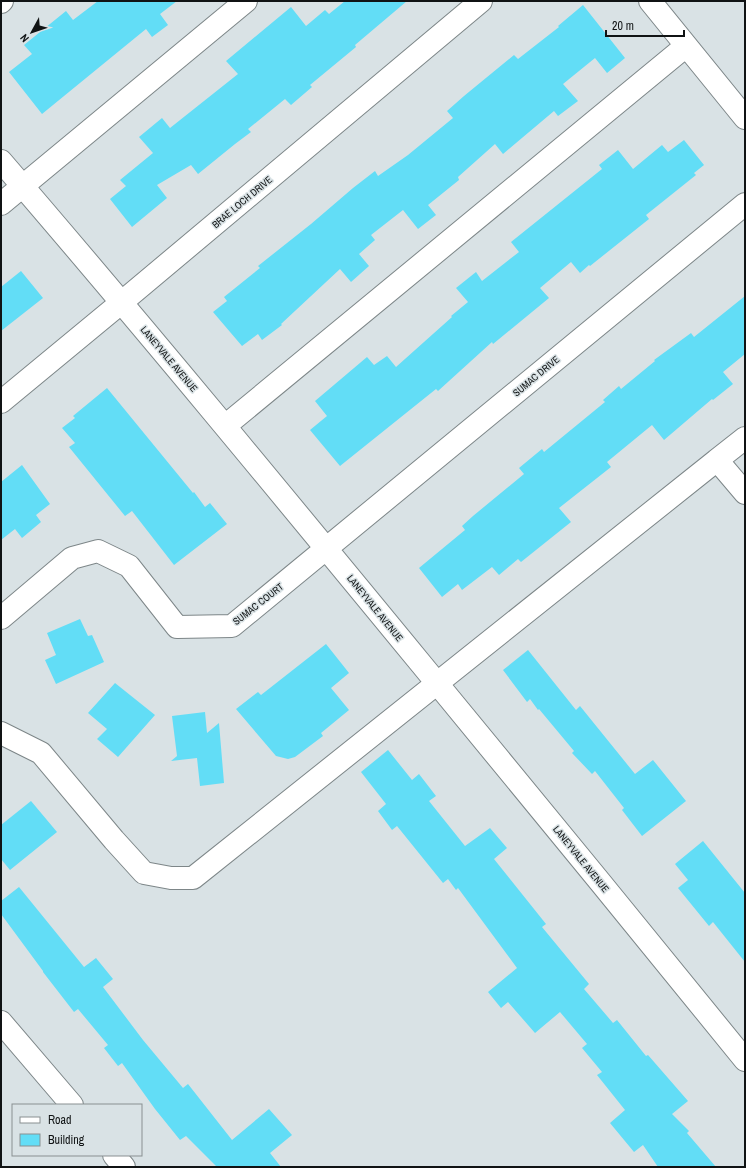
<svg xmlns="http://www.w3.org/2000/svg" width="746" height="1168" font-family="'Archivo Narrow',sans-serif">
<rect width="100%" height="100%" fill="#d9e2e5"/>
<path fill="#62ddf6" d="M 98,1 L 177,1 L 160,14 L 168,25 L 152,37 L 146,29 L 42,114 L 9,72 L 32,54 L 24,45 L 66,11 L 73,20 Z
M 345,1 L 407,1 L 355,45 L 356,47 L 310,85 L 312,87 L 291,105 L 285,99 L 248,129 L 251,132 L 235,144 L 198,174 L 191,165 L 157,185 L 167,198 L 132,227 L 110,199 L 126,186 L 120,180 L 153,153 L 139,137 L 162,118 L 170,128 L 238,74 L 226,61 L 291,7 L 306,26 L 325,10 L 329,14 Z
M 583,5 L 625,58 L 607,73 L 595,58 L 563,84 L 578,101 L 558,116 L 554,111 L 503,154 L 495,144 L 458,177 L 459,180 L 428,205 L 436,215 L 418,229 L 403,210 L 371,235 L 375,240 L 359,254 L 369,266 L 351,282 L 340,269 L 281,324 L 282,325 L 262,340 L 258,334 L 242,346 L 213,312 L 227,301 L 224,297 L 260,268 L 258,266 L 311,224 L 353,188 L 375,171 L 378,176 L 408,155 L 453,118 L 447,111 L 464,96 L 514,55 L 518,59 L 559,27 L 558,26 Z
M 684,140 L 704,165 L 694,173 L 696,175 L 646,215 L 649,219 L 590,266 L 589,265 L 580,273 L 571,262 L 540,288 L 549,298 L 493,344 L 492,342 L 438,391 L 436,389 L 340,466 L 310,430 L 327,416 L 315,401 L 367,357 L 374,365 L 387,356 L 396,367 L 452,317 L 451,316 L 468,302 L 456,288 L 476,272 L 482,281 L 519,252 L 511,242 L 602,169 L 599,165 L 618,150 L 633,169 L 662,145 L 668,152 Z
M 21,271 L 43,298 L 1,331 L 1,287 Z
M 745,296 L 745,354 L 723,372 L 733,384 L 713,400 L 712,399 L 664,440 L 652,425 L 607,462 L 611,467 L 559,508 L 571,522 L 521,562 L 518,559 L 499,575 L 492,567 L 462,590 L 458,584 L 442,597 L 419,568 L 465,530 L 462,526 L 473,516 L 524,474 L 519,468 L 542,449 L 544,452 L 605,402 L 603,400 L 619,386 L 621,389 L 655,361 L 654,360 L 691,333 L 694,337 Z
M 107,388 L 193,493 L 194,492 L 205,507 L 210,503 L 227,524 L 174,565 L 132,511 L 125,516 L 69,447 L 75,443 L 62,428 L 75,418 L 73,416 Z
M 22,465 L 50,504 L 36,515 L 41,522 L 22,538 L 15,529 L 1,540 L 1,482 Z
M 80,619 L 88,636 L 92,635 L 104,662 L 56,684 L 45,660 L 56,655 L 47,633 Z
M 326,644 L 349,673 L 331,688 L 349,710 L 321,733 L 323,736 L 295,757 L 288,759 L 276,756 L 236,709 L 258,692 L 261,695 Z
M 528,650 L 576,710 L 580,706 L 635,774 L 653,760 L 686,801 L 642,836 L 622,810 L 624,808 L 595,771 L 592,774 L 572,753 L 574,751 L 539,709 L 538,710 L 530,699 L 527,702 L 503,670 Z
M 115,683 L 155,715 L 118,757 L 97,739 L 107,729 L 88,713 Z
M 205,712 L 207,733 L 219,723 L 224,783 L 200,786 L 197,758 L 171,761 L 177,756 L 172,716 Z
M 388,750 L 412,780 L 419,774 L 436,796 L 429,801 L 465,846 L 490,828 L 507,848 L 494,859 L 546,924 L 542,927 L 589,984 L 584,989 L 613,1023 L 617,1020 L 646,1056 L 648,1055 L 688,1101 L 672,1114 L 689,1131 L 687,1133 L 716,1167 L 658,1167 L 643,1145 L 634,1152 L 610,1123 L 625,1110 L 597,1075 L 602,1072 L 582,1048 L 587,1044 L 560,1012 L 535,1033 L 508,1002 L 501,1008 L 488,992 L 517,968 L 458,888 L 456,890 L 448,879 L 443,883 L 397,826 L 392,830 L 378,811 L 386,804 L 361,772 Z
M 31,801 L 57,832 L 10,870 L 1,859 L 1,825 Z
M 703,841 L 745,893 L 745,962 L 713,922 L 709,926 L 678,888 L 688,880 L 675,864 Z
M 19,887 L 84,967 L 96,958 L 113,979 L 103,987 L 143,1040 L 183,1088 L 188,1084 L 232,1140 L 269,1109 L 292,1135 L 270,1153 L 281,1167 L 217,1167 L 186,1136 L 180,1140 L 155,1109 L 122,1063 L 118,1066 L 104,1048 L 108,1045 L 78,1009 L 74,1012 L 43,972 L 43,971 L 1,914 L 1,901 Z"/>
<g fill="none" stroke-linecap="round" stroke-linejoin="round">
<g stroke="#7d8688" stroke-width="24">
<path id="minor" d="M 650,1 L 745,118
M 1,2 L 2,1
M 1,161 C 144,327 283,496 422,665 C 530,796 638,928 745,1060
M 1,204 L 246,1
M 1,402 L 122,302 L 481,1
M 225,426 L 686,46
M 745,438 L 717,460 L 745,493
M 1,618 L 72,558 L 98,551 L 129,566 L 177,627 L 232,626 L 745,204
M 1,733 L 41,753 L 114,840 L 144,873 L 171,878 L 193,878 L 717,460
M 1,1022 L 72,1105
M 114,1155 L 124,1167"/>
</g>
<use href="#minor" stroke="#fff" stroke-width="22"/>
</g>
<g text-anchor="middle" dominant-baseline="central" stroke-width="3" stroke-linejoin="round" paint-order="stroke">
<g font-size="10" fill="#101314" stroke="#d9e2e5">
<text transform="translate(242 202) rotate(-40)">BRAE LOCH DRIVE</text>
<text transform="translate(169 359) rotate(50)">LANEYVALE AVENUE</text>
<text transform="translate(536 376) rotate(-40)">SUMAC DRIVE</text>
<text transform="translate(258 604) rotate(-38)">SUMAC COURT</text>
<text transform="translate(375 608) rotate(51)">LANEYVALE AVENUE</text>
<text transform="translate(581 859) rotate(51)">LANEYVALE AVENUE</text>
</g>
</g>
<rect width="746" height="1168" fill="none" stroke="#101314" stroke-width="4"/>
<rect x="12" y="1104" width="130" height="52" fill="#d9e2e5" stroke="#898f91"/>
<rect x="20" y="1117" width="20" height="6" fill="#ffffff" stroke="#898f91"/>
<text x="48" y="1124" font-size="12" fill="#101314">Road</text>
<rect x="20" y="1134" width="20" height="12" fill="#62ddf6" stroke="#898f91"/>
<text x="48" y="1144" font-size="12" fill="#101314">Building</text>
<g transform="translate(32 32) rotate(230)" stroke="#d9e2e5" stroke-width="3" paint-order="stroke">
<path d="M0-3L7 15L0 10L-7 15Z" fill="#101314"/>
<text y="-6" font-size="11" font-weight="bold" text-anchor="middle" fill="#101314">N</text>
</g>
<path d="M606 30v6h78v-6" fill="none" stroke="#101314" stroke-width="2"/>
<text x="612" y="30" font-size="12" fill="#101314" stroke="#d9e2e5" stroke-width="3" paint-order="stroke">20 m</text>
</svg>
